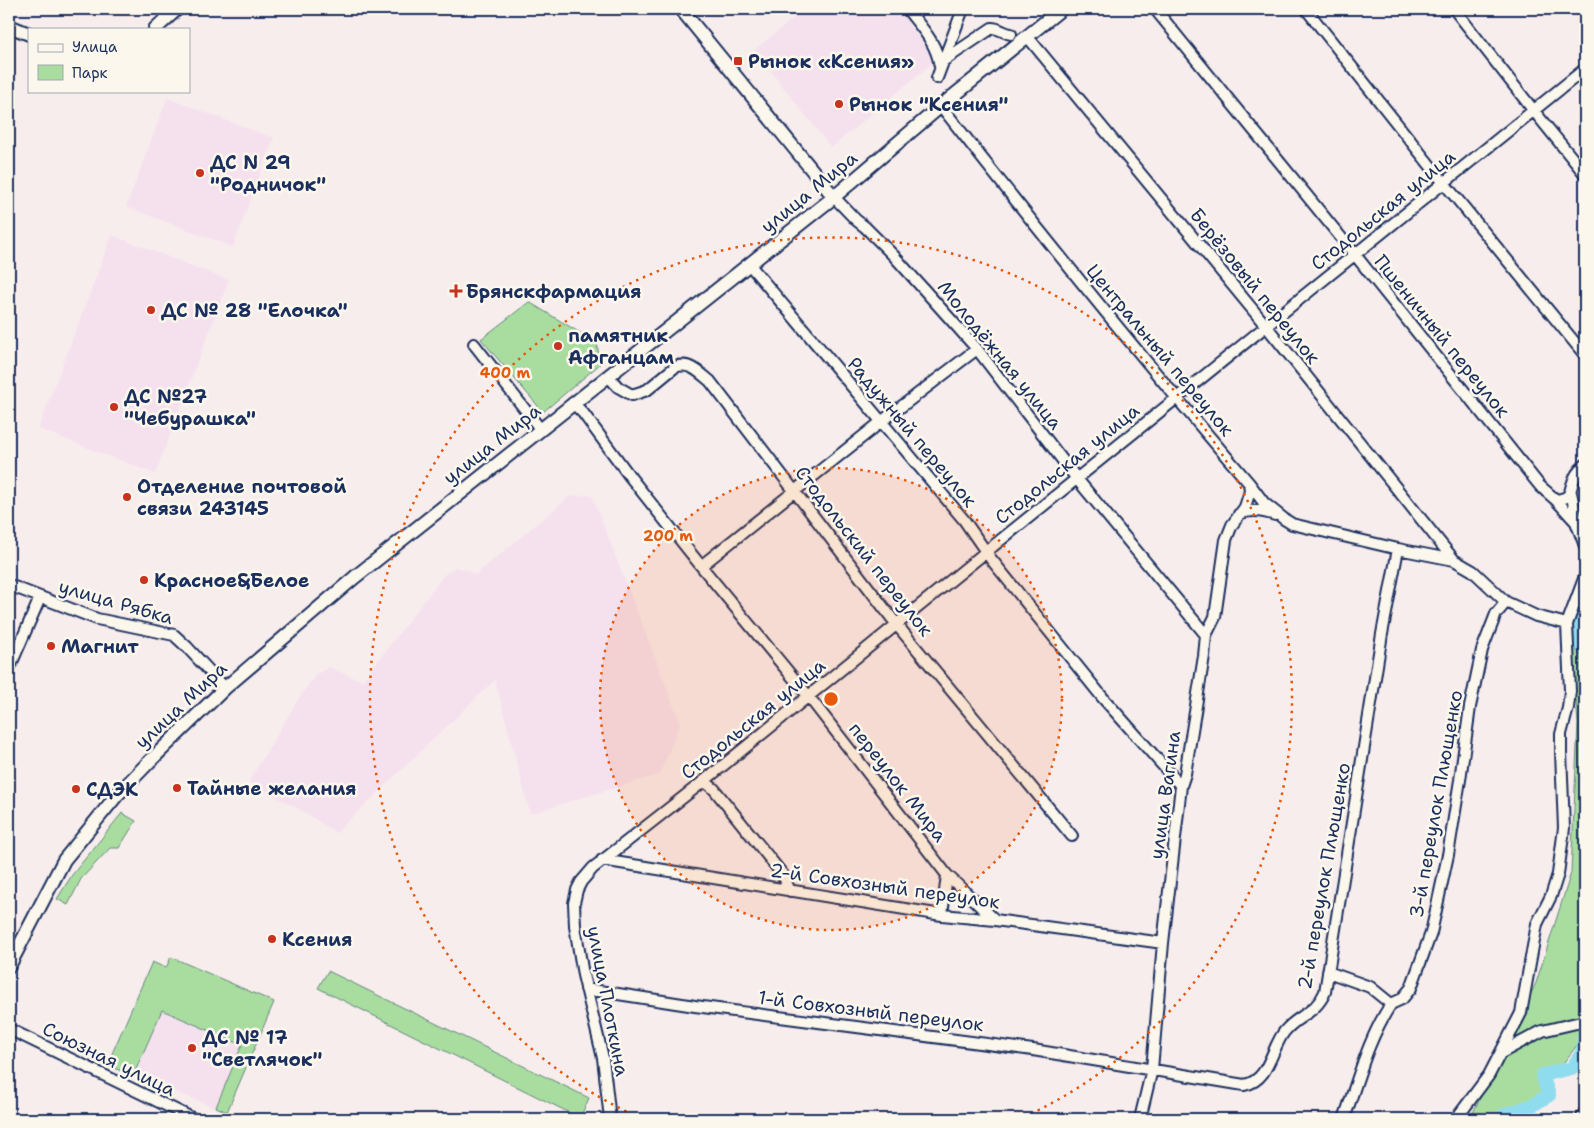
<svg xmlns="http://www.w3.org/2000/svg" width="1594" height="1128" font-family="'Shantell Sans',sans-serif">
<rect width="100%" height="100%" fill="#f8eded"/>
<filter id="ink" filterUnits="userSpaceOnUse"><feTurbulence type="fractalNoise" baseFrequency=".02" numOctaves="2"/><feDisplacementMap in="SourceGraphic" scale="10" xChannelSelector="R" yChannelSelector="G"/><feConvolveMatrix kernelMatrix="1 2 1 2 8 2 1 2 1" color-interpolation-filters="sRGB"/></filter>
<g filter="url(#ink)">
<path fill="#f5e1ee" d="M 805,9 L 899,9 L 936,60 L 831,148 L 754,50 Z
M 167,98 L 274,138 L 233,247 L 126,207 Z
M 112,235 L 229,280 L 155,474 L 38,429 Z
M 592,495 L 680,723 L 660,774 L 530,814 L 495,680 L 336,833 L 304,812 L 248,782 L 299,698 L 316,674 L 329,667 L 362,681 L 444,575 L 455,567 L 467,570 L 475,575 L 570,496 Z
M 160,984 L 264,1025 L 227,1112 L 120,1071 Z"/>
<path fill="#a9dd9f" stroke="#62867e" d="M 529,302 L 597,343 L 600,364 L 543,412 L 481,339 Z
M 1585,602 L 1585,1035 L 1520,1119 L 1470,1119 L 1536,983 L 1571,873 L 1578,724 L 1570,626 Z
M 122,813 L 136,821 L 119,848 L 110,848 L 81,879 L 68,905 L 57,899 L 72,875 Z
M 171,957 L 274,1002 L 227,1112 L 216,1107 L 242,1045 L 162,1010 L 133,1076 L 107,1065 L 152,962 L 166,968 Z
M 328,971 L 589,1098 L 580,1118 L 318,988 Z"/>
<path fill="#90dcef" stroke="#6197b5" d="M 1585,601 L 1585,657 C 1562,647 1574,616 1585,601 Z"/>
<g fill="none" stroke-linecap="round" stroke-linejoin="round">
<path stroke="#90dcef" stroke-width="14" d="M 1504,1119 L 1504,1115 L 1533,1105 L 1549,1095 L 1542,1075 L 1572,1068 L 1583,1051 L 1585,1027"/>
<g stroke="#1b2f5e" stroke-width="14">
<path id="minor" d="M 907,9 C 921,27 937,43 940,67
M 1155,9 L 1356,256 L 1540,486 L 1556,500 L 1576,522 L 1585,546
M 1306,9 L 1444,183 L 1585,355
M 1454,9 L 1534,111 L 1585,174
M 1027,36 L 1267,327 L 1454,560
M 943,61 L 992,28 C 999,28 1004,33 1011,34
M 937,78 L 963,9
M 941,106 C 1041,234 1143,360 1249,483 L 1264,503 L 1284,519 L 1292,524 L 1398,549 L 1454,560 L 1473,571 L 1506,602 L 1536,616 L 1567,624
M 834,197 L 856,220 L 865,227 L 894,256 L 977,349 L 1077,479 L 1206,635
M 749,264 L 964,520 L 991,559 L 1103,698 L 1181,786
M 474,344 L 541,430
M 608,376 L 618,387 L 632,395 L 647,390 L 675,367 C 689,361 700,373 710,381 L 897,625 L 1072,836
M 573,403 L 583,413 L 631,478 L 701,566 L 809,697 L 947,875 L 995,920
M 1571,493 L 1578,523
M 1556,500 C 1569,498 1569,496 1572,485 C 1574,477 1579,470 1585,465
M 1239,514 C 1250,509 1264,511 1275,515
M 701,566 L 881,422 L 977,349
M 9,585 L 97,619 L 174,635 L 187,647 L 225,688
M 9,669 L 40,598
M 704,781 L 714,789 L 783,875 L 790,891
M 602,860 L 942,915 L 995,920 L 1163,943
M 942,915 L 947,875
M 1328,972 L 1370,987 L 1391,1004
M 586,989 L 695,1006 L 1033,1050 L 1244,1085 C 1269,1081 1271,1049 1284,1032 C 1298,1014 1315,1015 1325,992 L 1382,634 L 1398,549
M 1391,1004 L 1402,999 L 1411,988 L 1431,933 L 1448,855 L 1460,780 L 1470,707 L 1482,650 L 1496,614 L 1506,602
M 9,1029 L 194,1119
M 1501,1053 L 1542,1031 L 1585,1021
M 610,1119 L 603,1058 L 583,975 L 575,926 L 574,903 L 577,890 L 581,882 L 593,868 L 704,781 L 987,551 L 1585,69
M 1140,1119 L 1152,1069 L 1163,943 L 1181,786 L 1185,774 L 1204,656 L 1206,635 L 1215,617 L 1226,540 L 1232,525 L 1245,507 L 1250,491 L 1249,483
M 1344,1119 C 1358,1080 1368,1039 1391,1004
M 1456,1119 L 1489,1075 L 1521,1013 L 1537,924 L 1551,896 L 1558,874 L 1564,828 L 1561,752 L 1561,734 L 1568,708 L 1570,691 L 1567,624 L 1585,576
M 1581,1119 L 1585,1112"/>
</g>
<g stroke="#1b2f5e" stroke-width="16">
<path id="major" d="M 681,9 L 834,197
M 9,26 L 29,34
M 155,29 L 177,9
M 9,966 L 64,860 L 117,795 L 149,762 L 225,688 L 355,577 L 834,197 L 941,106 L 1061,9"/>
</g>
<use href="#minor" stroke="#fbf7ec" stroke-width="10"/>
<use href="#major" stroke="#fbf7ec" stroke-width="12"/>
</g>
</g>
<circle cx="831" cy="699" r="231" fill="#e8590c" fill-opacity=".12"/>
<g fill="none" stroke="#e8590c" stroke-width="2.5" stroke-dasharray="2.5 5">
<circle cx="831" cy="699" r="231"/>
<path d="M640 1118A461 461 0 1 1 1022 1118"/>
</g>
<g fill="#c8321e" stroke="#fbf7ec" stroke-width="2">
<rect x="733" y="56" width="10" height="10" rx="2.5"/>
<circle cx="839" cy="104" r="5"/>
<circle cx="200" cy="173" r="5"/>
<path d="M453.5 283.5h5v5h5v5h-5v5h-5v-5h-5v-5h5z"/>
<circle cx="151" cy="310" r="5"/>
<circle cx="558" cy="346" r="5"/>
<circle cx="114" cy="407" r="5"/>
<circle cx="127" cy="497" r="5"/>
<circle cx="144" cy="580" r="5"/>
<circle cx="51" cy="646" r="5"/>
<circle cx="177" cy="788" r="5"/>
<circle cx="76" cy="789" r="5"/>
<circle cx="272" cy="939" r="5"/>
<circle cx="192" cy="1048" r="5"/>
</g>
<g text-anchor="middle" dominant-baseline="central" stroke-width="5" stroke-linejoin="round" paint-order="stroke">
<g font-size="19" font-weight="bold" fill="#1b2f5e" stroke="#fbf7ec" text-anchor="start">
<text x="748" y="61">Рынок «Ксения»</text>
<text x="849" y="104">Рынок "Ксения"</text>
<text x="210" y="162">ДС N 29<tspan x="210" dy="22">"Родничок"</tspan></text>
<text x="466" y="291">Брянскфармация</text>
<text x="161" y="310">ДС № 28 "Елочка"</text>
<text x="568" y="335">памятник<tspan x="568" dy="22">Афганцам</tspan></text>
<text x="124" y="396">ДС №27<tspan x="124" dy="22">"Чебурашка"</tspan></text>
<text x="137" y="486">Отделение почтовой<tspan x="137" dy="22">связи 243145</tspan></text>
<text x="154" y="580">Красное&amp;Белое</text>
<text x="61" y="646">Магнит</text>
<text x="187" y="788">Тайные желания</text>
<text x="86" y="789">СДЭК</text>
<text x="282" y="939">Ксения</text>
<text x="202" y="1037">ДС № 17<tspan x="202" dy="22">"Светлячок"</tspan></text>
</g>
<g font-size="19" fill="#1b2f5e" stroke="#fbf7ec">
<text transform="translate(809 192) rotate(-39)">улица Мира</text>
<text transform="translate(1383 210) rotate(-39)">Стодольская улица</text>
<text transform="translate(1255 286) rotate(51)">Берёзовый переулок</text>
<text transform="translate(1442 336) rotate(51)">Пшеничный переулок</text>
<text transform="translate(1160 350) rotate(50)">Центральный переулок</text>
<text transform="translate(1000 355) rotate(51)">Молодёжная улица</text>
<text transform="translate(912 432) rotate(50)">Радужный переулок</text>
<text transform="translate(492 444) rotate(-38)">улица Мира</text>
<text transform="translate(1067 464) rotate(-39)">Стодольская улица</text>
<text transform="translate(864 551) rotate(52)">Стодольский переулок</text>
<text transform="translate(116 602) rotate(16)">улица Рябка</text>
<text transform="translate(181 705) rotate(-43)">улица Мира</text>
<text transform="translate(753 719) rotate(-39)">Стодольская улица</text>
<text transform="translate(898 782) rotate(52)">переулок Мира</text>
<text transform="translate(1165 795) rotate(-82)">улица Вагина</text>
<text transform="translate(1436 804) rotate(-80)">3-й переулок Плющенко</text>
<text transform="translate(1324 876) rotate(-80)">2-й переулок Плющенко</text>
<text transform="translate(885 886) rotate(8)">2-й Совхозный переулок</text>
<text transform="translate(608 1001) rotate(79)">улица Плоткина</text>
<text transform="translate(871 1011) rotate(7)">1-й Совхозный переулок</text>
<text transform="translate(109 1059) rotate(26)">Союзная улица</text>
</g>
</g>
<circle cx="831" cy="699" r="8" fill="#e8590c" stroke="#fbf7ec" stroke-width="2.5"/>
<g font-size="15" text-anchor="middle" font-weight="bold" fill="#e8590c" stroke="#fbf7ec" stroke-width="5" stroke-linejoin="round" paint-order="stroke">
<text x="505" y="378">400 m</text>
<text x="668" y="541">200 m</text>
</g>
<rect width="1594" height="1128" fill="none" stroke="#fbf7ec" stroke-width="30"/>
<rect x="15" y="15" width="1564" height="1098" fill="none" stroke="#1b2f5e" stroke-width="2" filter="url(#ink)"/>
<rect x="28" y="28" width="162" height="65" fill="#fbf7ec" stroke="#a1a7b3"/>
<rect x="38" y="44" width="25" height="8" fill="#fbf7ec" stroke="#a1a7b3"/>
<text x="72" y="52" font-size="15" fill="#1b2f5e">Улица</text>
<rect x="38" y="65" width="25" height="15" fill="#a9dd9f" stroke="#a1a7b3"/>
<text x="72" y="78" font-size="15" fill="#1b2f5e">Парк</text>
</svg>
